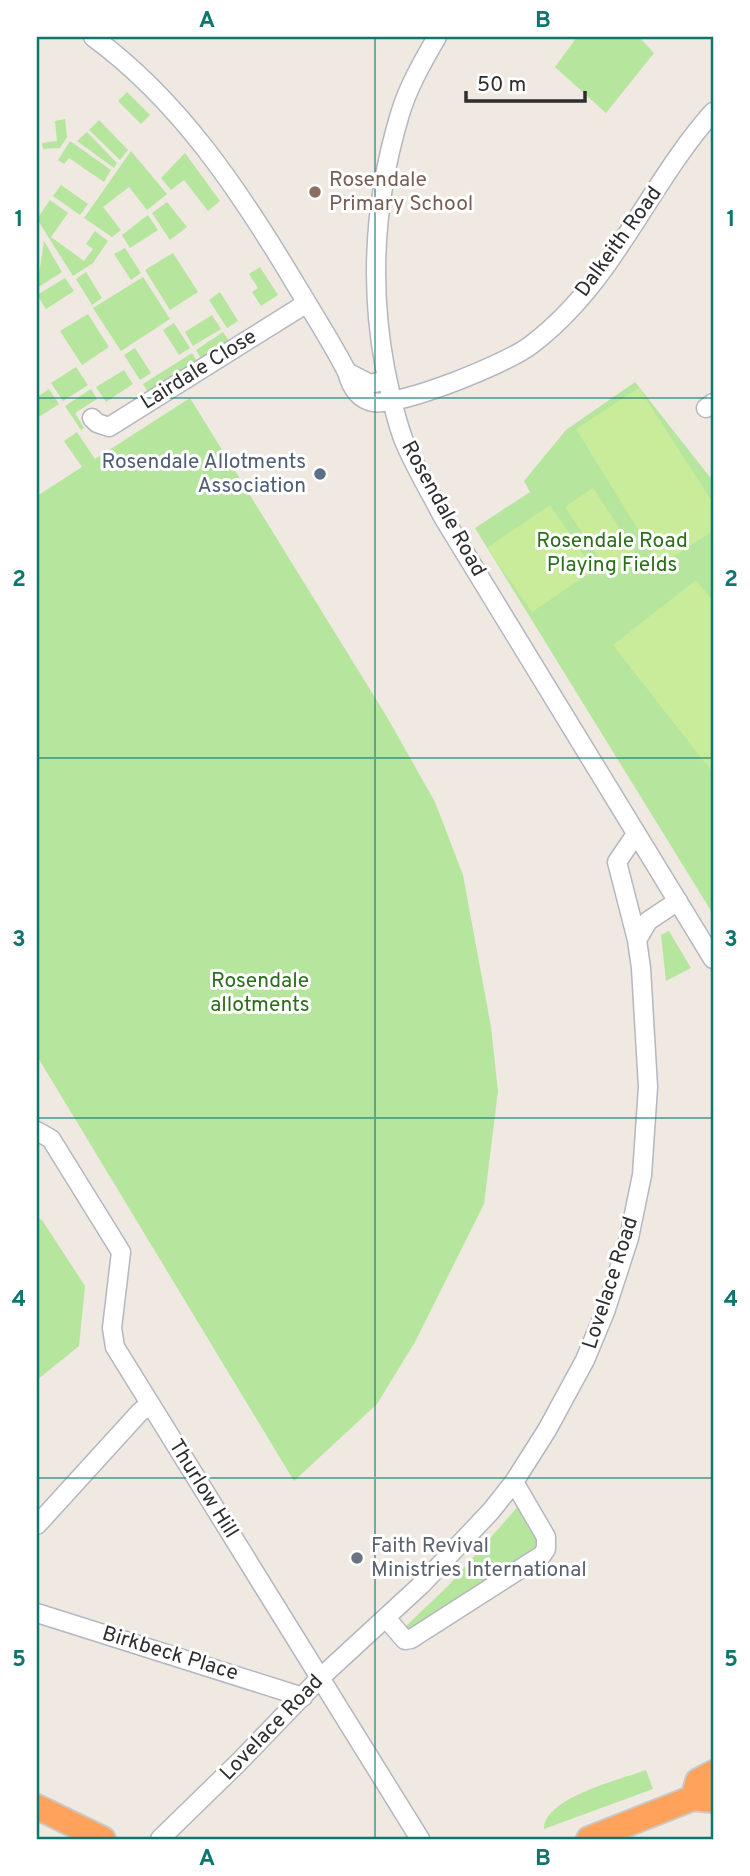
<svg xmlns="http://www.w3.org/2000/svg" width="750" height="1876" font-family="Overpass,sans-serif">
<rect width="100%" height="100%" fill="#efe9e1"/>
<path fill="#b6e59e" d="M 577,37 L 639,37 L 654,53 L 606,113 L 555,67 Z
M 127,92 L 150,115 L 141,124 L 118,101 Z
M 65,119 L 67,137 L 60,148 L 43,149 L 42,143 L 57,141 L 55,121 Z
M 99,120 L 128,150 L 120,160 L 89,130 Z
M 87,132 L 117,163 L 114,168 L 77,141 Z
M 70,141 L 111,170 L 104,182 L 69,158 L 64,164 L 58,160 Z
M 131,151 L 167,194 L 147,210 L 129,187 L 103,207 L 121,230 L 112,237 L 84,218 Z
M 185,153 L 220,201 L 208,211 L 184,180 L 171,190 L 161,178 Z
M 61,185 L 88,204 L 80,215 L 53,196 Z
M 50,200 L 68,213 L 51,237 L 84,261 L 93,249 L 86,244 L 95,231 L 108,241 L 93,263 L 73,276 L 37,219 Z
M 167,202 L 187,227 L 170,240 L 152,213 Z
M 148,215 L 158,230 L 130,248 L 122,235 Z
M 44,241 L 62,272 L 37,288 L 37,287 Z
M 125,248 L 141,273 L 131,280 L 114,254 Z
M 173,253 L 198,292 L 170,310 L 145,270 Z
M 260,267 L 278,295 L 261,306 L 252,292 L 258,288 L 249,274 Z
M 86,272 L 102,298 L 92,305 L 76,279 Z
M 143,277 L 170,319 L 121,351 L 93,308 Z
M 65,278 L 74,291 L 46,309 L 37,295 Z
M 220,292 L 238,321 L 227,328 L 209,300 Z
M 88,314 L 109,347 L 82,365 L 60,331 Z
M 212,315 L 221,329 L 193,346 L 185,332 Z
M 174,323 L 190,348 L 179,355 L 163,330 Z
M 223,332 L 230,342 L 202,360 L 196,350 Z
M 135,348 L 151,373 L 140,380 L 124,355 Z
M 192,353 L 198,363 L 149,394 L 143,384 Z
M 76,367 L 88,385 L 63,401 L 51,383 Z
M 124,370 L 133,384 L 106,402 L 96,387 Z
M 635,382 L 713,481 L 713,914 L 475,528 L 530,492 L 524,481 L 566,430 Z
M 49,389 L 59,404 L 37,418 L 37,397 Z
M 91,389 L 97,399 L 75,413 L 84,428 L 81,430 L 65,406 Z
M 190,398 L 387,717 L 435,802 L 463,875 L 491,1027 L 498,1091 L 484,1204 L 415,1342 L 377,1404 L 294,1481 L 37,1056 L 37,496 L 82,467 L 64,441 L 77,432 L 95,459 Z
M 669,931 L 691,968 L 666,981 L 661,935 Z
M 37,1218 L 42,1220 L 85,1286 L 79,1346 L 37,1380 Z
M 521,1503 L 540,1540 L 535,1551 L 413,1629 L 404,1628 L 448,1586 Z
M 646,1770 L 653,1789 L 544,1829 C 543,1798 622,1779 646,1770 Z"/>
<path fill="#c9ec9a" d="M 639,388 L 713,503 L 713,531 L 660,565 L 576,429 Z
M 593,488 L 635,551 L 607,570 L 565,507 Z
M 550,505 L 594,570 L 532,612 L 487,548 Z
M 696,580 L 713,601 L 713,773 L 613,645 Z"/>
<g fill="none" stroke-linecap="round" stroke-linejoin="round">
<g stroke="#b4b7c1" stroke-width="21">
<path id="minor" d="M 93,37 C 179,100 239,190 293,280 C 311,310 331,341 347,372 L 370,384 L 387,380
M 437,37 C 423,61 408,87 400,114 C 375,197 369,283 385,368 C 390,392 395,418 404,441 C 415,467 430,492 443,517 L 713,959
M 347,372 C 351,387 358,399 373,402 C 400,407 508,363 531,345 C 568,317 597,281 622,242 C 651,199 678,151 713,112
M 706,408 L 713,403
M 92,418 L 97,423 L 109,427 L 307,303
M 637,940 L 648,921 L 678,901
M 37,1131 L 51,1139 L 121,1252 L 112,1328 L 115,1347 L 420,1839
M 37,1525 L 139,1413 L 150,1404
M 37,1613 L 303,1697
M 386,1618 L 405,1640 L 411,1639 L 542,1555 L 546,1549 L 546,1537 L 514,1482
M 160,1839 L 239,1762 L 319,1679 L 421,1585 L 491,1511 L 514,1482 L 547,1430 L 585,1360 L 605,1312 L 629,1238 L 642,1175 L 648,1087 L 641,968 L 637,940 L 617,862 L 636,834"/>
</g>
<g stroke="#c9c9c9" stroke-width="28">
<path id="highway" d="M 693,1798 L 698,1781 L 713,1773
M 37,1807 L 103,1839
M 589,1839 L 693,1798 L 713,1800"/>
</g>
<use href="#minor" stroke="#fff" stroke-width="18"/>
<use href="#highway" stroke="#ffa35c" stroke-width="24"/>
</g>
<path fill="none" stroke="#0f766e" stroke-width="2" stroke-opacity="0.55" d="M 375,37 L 375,1839M 37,398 L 713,398M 37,758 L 713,758M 37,1118 L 713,1118M 37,1478 L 713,1478"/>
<circle fill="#8d6e63" stroke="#fff" stroke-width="2.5" cx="315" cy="192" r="7"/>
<circle fill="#5c6f8a" stroke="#fff" stroke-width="2.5" cx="320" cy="474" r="7"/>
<circle fill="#6b7280" stroke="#fff" stroke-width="2.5" cx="357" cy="1558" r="7"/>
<g text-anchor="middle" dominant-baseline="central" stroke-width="6" stroke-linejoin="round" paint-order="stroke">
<g font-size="21" fill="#785e54" stroke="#fff" text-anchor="start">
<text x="329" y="180">Rosendale<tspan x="329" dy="24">Primary School</tspan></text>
</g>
<g font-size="21" fill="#2e2e2e" stroke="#fff">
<text transform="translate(619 242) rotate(-54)">Dalkeith Road</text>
<text transform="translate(199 370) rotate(-32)">Lairdale Close</text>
<text transform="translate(443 509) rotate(61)">Rosendale Road</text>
<text transform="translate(611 1283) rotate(-72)">Lovelace Road</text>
<text transform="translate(203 1489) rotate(58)">Thurlow Hill</text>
<text transform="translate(170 1654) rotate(17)">Birkbeck Place</text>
<text transform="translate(272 1728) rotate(-46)">Lovelace Road</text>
</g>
<g font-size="21" fill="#4e5e75" stroke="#fff" text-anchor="end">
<text x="306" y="462">Rosendale Allotments<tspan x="306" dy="24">Association</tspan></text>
</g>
<g font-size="21" fill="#2c6e1b" stroke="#fff">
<text x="612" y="541">Rosendale Road<tspan x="612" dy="24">Playing Fields</tspan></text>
<text x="260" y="981">Rosendale<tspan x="260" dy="24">allotments</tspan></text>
</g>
<g font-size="21" fill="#5b616d" stroke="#fff" text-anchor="start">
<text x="371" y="1546">Faith Revival<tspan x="371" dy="24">Ministries International</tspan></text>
</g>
</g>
<rect width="750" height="1876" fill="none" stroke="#ffffff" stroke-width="77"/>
<path d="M466 91v10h119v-10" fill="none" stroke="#2e2e2e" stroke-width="3.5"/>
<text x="477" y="91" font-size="21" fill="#2e2e2e" stroke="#ffffff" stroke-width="5" paint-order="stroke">50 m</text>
<rect x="38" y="38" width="674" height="1800" fill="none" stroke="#0f766e" stroke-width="2.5"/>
<g font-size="23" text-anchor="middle" font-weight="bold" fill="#0f766e">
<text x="207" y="27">A</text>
<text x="543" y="27">B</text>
<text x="19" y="226">1</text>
<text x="731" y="226">1</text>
<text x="19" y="586">2</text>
<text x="731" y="586">2</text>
<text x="19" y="946">3</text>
<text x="731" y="946">3</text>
<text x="19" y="1306">4</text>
<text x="731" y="1306">4</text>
<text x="19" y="1666">5</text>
<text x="731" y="1666">5</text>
<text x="207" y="1865">A</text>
<text x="543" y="1865">B</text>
</g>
</svg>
